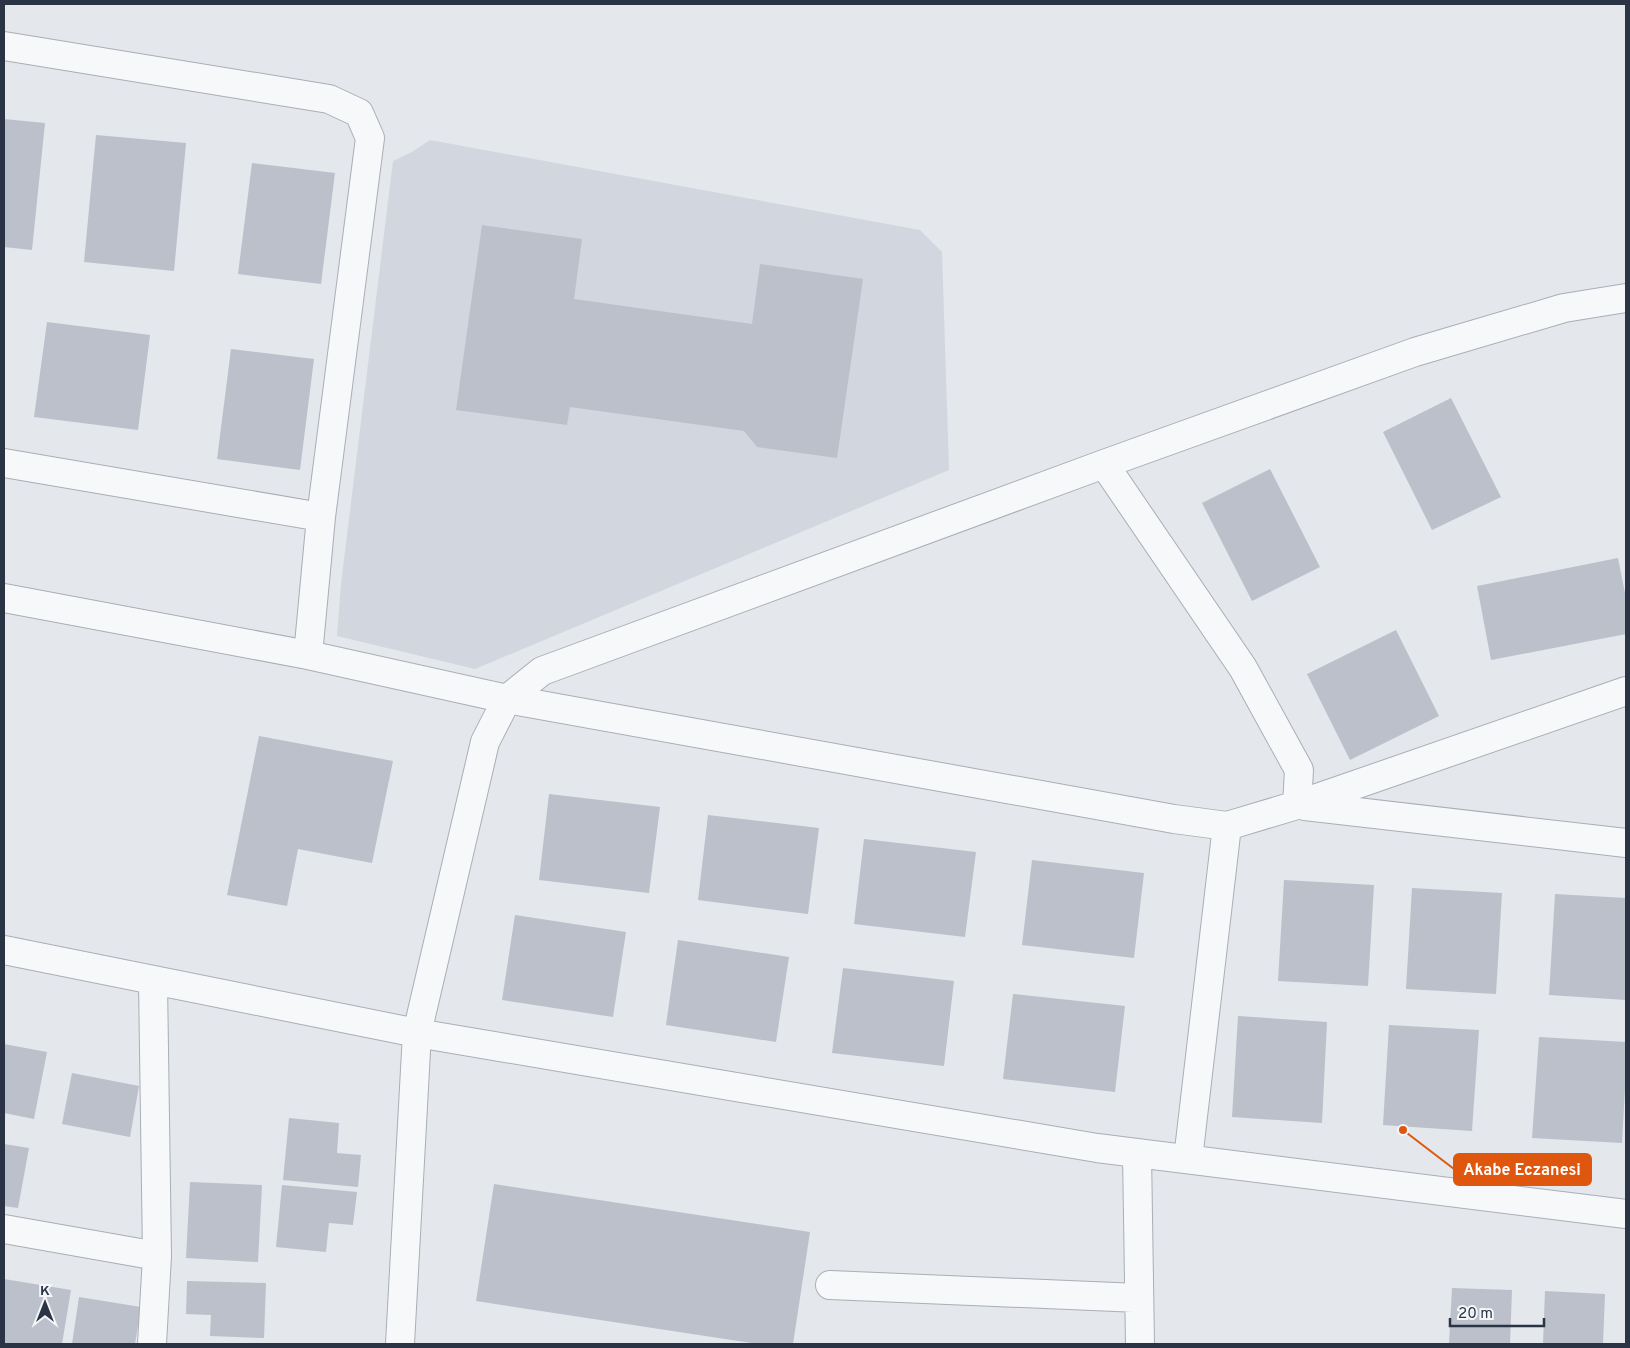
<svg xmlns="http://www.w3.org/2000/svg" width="1630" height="1348" font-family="Overpass,sans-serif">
<rect width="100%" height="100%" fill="#e4e7ec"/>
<path fill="#d2d6de" d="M 430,140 L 920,230 L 942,252 L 949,470 L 475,669 L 337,636 L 341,584 L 393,161 L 412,152 Z"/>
<path fill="#bbc0ca" d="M 4,119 L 45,123 L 32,250 L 4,247 Z
M 96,135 L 186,143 L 174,271 L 84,262 Z
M 252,163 L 335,173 L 321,284 L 238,274 Z
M 482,225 L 582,239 L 574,299 L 752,324 L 760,264 L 863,279 L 837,458 L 757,447 L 744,431 L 570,407 L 567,425 L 456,410 Z
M 47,322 L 150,335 L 138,430 L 34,417 Z
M 231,349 L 314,359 L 300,470 L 217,459 Z
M 1451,398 L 1501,497 L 1432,530 L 1383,432 Z
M 1270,469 L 1320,567 L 1252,601 L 1202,503 Z
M 1618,558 L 1626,598 L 1626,634 L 1491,660 L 1477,586 Z
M 1396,630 L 1439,716 L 1350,760 L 1307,674 Z
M 259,736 L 393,761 L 372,863 L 298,849 L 287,906 L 227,895 Z
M 549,794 L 660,807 L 649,893 L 539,880 Z
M 708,815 L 819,828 L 808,914 L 698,900 Z
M 864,839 L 976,852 L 965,937 L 854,924 Z
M 1032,860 L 1144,873 L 1134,958 L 1022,945 Z
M 1284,880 L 1374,885 L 1368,986 L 1278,981 Z
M 1412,888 L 1502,893 L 1496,994 L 1406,989 Z
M 1555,894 L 1626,898 L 1626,1000 L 1549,995 Z
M 515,915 L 626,932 L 613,1017 L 502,1000 Z
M 678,940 L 789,957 L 776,1042 L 666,1025 Z
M 843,968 L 954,981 L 944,1066 L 832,1053 Z
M 1013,994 L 1125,1006 L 1115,1092 L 1003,1079 Z
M 1238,1016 L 1327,1022 L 1322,1123 L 1232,1117 Z
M 1389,1025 L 1479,1030 L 1472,1131 L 1383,1125 Z
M 1539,1037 L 1626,1042 L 1626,1071 L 1622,1143 L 1532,1138 Z
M 4,1044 L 47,1052 L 34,1119 L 4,1113 Z
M 72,1073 L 139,1086 L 130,1137 L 62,1124 Z
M 289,1118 L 339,1123 L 337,1153 L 361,1155 L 358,1187 L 283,1180 Z
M 4,1144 L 29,1148 L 18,1208 L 4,1206 Z
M 190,1182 L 262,1185 L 258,1262 L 186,1258 Z
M 494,1184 L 810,1232 L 793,1344 L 758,1344 L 476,1301 Z
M 282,1185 L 357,1192 L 353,1225 L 329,1223 L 326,1252 L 276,1247 Z
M 4,1279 L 71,1290 L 62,1344 L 4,1344 Z
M 187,1281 L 266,1283 L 264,1338 L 210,1336 L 211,1315 L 186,1314 Z
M 1452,1288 L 1512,1290 L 1510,1344 L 1449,1344 Z
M 1545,1291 L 1605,1294 L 1603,1344 L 1543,1344 Z
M 79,1297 L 141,1307 L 135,1344 L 72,1344 Z"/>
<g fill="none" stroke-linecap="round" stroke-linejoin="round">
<g stroke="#a9aeb7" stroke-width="30">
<path id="minor" d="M 4,46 L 329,99 L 359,113 L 370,138 L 321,517 L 308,655
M 4,463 L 321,517
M 4,598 L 308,655 L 507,699 L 1174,819 L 1227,826 L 1297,805 L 1299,770 L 1243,668 L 1104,464
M 1297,805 L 1626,691
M 1305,806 L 1626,843
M 4,950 L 417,1033 L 1097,1148 L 1626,1214
M 1137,1153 L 1140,1344
M 1188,1159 L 1227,826
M 4,1229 L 157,1256
M 830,1285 L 1139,1298
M 152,1344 L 157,1256 L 153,981
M 400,1344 L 417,1033 L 485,742 L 507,699 L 542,671 L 1104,464 L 1415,352 L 1564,308 L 1626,298"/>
</g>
<use href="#minor" stroke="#f7f8fa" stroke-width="28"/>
</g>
<path fill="none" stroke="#df570f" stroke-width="2" d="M1403 1130L1454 1169"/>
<circle fill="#df570f" stroke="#f4f6f9" stroke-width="2" cx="1403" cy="1130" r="5"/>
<rect fill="#df570f" stroke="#df570f" stroke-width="2" x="1454" y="1154" width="137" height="31" rx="5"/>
<g font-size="16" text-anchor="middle" font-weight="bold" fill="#fff">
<text x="1522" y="1175">Akabe Eczanesi</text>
</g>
<rect width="1630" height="1348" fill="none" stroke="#2b3445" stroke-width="10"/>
<g transform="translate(45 1303)" stroke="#f4f6f9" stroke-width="4" paint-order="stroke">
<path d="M0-4L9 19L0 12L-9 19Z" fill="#2b3445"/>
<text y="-8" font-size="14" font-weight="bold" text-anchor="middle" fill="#2b3445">K</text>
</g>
<path d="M1450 1318v8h94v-8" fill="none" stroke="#2b3445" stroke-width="2.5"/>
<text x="1458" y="1318" font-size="15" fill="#2b3445" stroke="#f4f6f9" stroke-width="4" paint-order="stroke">20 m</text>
</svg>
